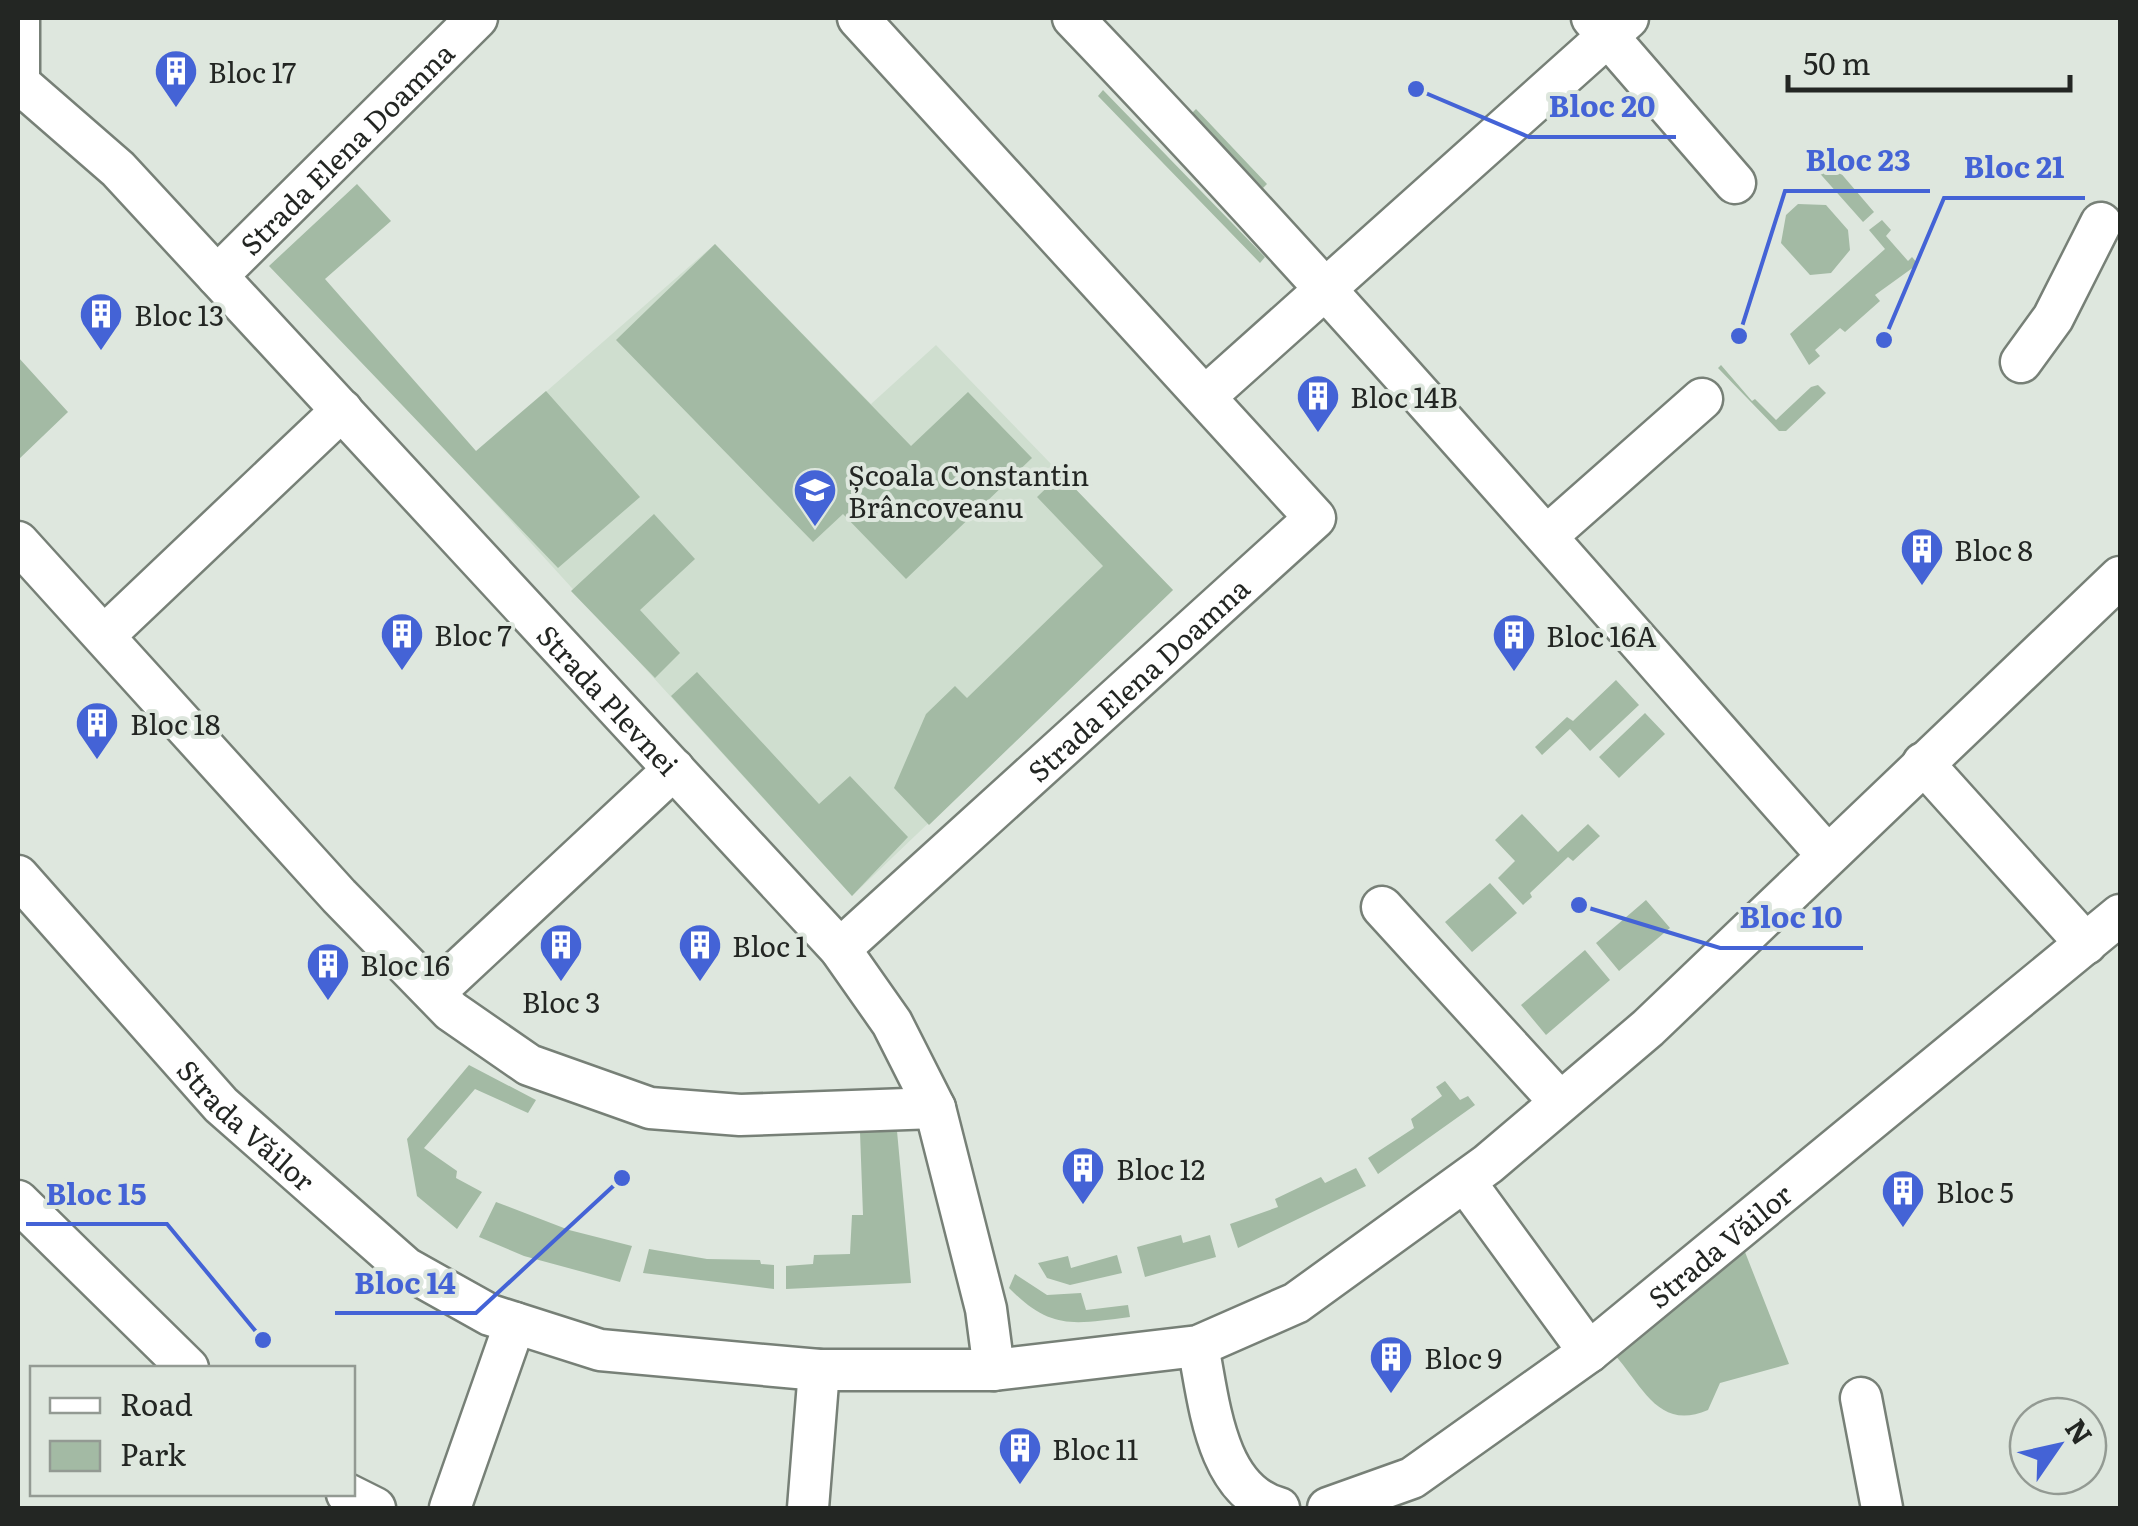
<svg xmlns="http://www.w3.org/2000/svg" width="2138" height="1526" font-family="Literata,serif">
<rect width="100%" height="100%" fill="#dee7de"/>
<path fill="#cfdecf" d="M 715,244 L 871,404 L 936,345 L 1173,590 L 852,896 L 461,466 Z"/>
<path fill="#a3baa4" d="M 1103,90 L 1265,257 L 1260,263 L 1098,96 Z
M 1196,109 L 1267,184 L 1263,188 L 1192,113 Z
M 1827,157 L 1874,212 L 1863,222 L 1815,168 Z
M 357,184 L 391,221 L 325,279 L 476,451 L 546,391 L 640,497 L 558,568 L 269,266 Z
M 1798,204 L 1826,205 L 1848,230 L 1850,250 L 1831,273 L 1810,275 L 1781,243 L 1786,215 Z
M 1882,220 L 1891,230 L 1886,236 L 1908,261 L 1912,257 L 1918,264 L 1875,295 L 1880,301 L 1845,332 L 1840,328 L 1815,350 L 1820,356 L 1809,365 L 1790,334 L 1885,249 L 1869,230 Z
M 715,244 L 911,446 L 968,392 L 1032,458 L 906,579 L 843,514 L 813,542 L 616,340 Z
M 18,357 L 68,412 L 18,460 Z
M 1721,365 L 1752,401 L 1755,399 L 1776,420 L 1811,387 L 1818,385 L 1826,393 L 1786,431 L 1779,431 L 1718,368 Z
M 1061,474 L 1173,590 L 929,825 L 894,788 L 926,714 L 955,686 L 967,698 L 1103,566 L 1037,497 Z
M 654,514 L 695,559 L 640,610 L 680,653 L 655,678 L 571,591 Z
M 697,672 L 819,804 L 850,776 L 908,837 L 852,896 L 671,696 Z
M 1616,680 L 1639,705 L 1590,751 L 1570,729 L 1542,755 L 1535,747 L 1567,717 L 1573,721 Z
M 1645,713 L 1665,734 L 1619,778 L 1599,757 Z
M 1522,814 L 1558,852 L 1588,824 L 1600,836 L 1573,861 L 1568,857 L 1530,893 L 1532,897 L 1523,905 L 1498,878 L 1515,861 L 1495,840 Z
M 1490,883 L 1517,913 L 1472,952 L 1445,922 Z
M 1646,900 L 1670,928 L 1619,971 L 1596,943 Z
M 1585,950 L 1610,980 L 1546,1035 L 1521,1005 Z
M 469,1065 L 536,1100 L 528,1113 L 475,1089 L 424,1148 L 457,1171 L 456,1178 L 482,1192 L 457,1229 L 417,1196 L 407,1139 Z
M 1445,1081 L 1460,1100 L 1468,1096 L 1475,1105 L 1378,1174 L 1368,1158 L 1414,1128 L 1411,1119 L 1442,1096 L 1436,1087 Z
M 897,1131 L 911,1283 L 786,1289 L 786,1266 L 813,1264 L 814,1255 L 850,1254 L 852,1215 L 863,1215 L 860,1132 Z
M 1356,1168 L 1366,1186 L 1238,1248 L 1230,1224 L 1278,1207 L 1275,1199 L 1321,1177 L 1325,1183 Z
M 496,1202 L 569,1230 L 632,1246 L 620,1282 L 524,1256 L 479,1237 Z
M 1181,1235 L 1183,1243 L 1210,1235 L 1216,1257 L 1145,1277 L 1137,1247 Z
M 649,1249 L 707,1259 L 760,1260 L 761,1264 L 774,1265 L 774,1289 L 643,1273 Z
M 1745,1252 L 1789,1364 L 1720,1383 L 1708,1410 C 1659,1431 1644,1388 1614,1354 Z
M 1117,1255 L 1122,1273 L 1070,1285 L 1047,1278 L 1038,1263 L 1068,1256 L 1071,1268 Z
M 1015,1274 L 1047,1295 L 1081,1293 L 1086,1310 L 1128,1305 L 1130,1317 C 1074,1324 1051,1331 1009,1288 Z"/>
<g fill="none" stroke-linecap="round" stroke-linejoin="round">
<g stroke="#778077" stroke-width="45">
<g id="minor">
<path d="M 1073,18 C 1333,289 1578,574 1827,855"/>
<path d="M 1592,18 L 1735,183"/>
<path id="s1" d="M 18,82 L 118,169 L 840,949 L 892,1023 L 935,1108 L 986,1309 L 994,1370"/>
<path d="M 19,83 L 19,18"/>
<path id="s2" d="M 217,276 L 477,18"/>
<path d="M 2021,362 L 2053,318 L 2101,223"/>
<path d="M 1207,395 L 1628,18"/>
<path d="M 1548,535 L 1702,399"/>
<path d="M 18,542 L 339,896 L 451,1011 L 529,1065 L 650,1108 L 740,1115 L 935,1108"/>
<path d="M 104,636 L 342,410"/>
<path d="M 1923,763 L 2086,944"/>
<path id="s3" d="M 18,876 L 221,1105 L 406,1268 L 490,1315 L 600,1350 L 819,1370 L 994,1370 L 1198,1346 L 1296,1303 L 1488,1164 L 1648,1028 L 2120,577"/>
<path d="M 1382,907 L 1560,1102"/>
<path id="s4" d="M 840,949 L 1315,518 L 858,18"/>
<path d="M 434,993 L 674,769"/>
<path d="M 1466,1183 L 1589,1352"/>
<path d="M 18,1201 L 188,1368"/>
<path d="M 1198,1346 C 1209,1400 1215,1491 1279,1508"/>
<path d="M 1861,1398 L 1882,1508"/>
<path d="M 347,1494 L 375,1508"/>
<path d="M 450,1508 L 515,1323"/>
<path d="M 808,1508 L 819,1370"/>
<path id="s5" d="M 1328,1508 L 1412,1478 L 1589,1352 L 2120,915"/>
</g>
</g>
<use href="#minor" stroke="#fff" stroke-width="40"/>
</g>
<defs>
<g id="building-pin" transform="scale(2.25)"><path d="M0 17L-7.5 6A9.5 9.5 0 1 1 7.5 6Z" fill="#4463d6" stroke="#dee7de"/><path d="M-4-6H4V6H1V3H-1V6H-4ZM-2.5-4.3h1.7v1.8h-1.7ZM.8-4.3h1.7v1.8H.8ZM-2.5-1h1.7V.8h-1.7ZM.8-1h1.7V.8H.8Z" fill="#fff"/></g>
<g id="school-pin" transform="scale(2.25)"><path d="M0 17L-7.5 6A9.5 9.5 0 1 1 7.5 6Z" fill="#4463d6" stroke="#dee7de"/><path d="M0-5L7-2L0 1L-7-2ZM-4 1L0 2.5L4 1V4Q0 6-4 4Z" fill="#fff"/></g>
</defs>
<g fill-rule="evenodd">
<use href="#building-pin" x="176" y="71"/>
<use href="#building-pin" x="101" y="314"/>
<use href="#building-pin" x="1318" y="396"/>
<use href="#school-pin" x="815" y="490"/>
<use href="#building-pin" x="1922" y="549"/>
<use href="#building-pin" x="402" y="634"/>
<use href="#building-pin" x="1514" y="635"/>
<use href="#building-pin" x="97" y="723"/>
<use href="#building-pin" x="561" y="945"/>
<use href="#building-pin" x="700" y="945"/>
<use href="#building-pin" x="328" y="964"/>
<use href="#building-pin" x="1083" y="1168"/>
<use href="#building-pin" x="1903" y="1191"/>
<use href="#building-pin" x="1391" y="1357"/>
<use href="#building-pin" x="1020" y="1448"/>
</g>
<g text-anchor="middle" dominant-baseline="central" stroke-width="8" stroke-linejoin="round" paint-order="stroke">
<g font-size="28" fill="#232623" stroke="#dee7de" text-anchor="start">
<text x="208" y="71">Bloc 17</text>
<text x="134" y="314">Bloc 13</text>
<text x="1350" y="396">Bloc 14B</text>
<text x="848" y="474">Școala Constantin<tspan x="848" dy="32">Brâncoveanu</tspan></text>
<text x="1954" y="549">Bloc 8</text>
<text x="434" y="634">Bloc 7</text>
<text x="1546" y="635">Bloc 16A</text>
<text x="130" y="723">Bloc 18</text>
<text x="732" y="945">Bloc 1</text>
<text x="360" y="964">Bloc 16</text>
<text x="561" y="1001" text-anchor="middle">Bloc 3</text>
<text x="1116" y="1168">Bloc 12</text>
<text x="1936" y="1191">Bloc 5</text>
<text x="1424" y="1357">Bloc 9</text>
<text x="1052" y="1448">Bloc 11</text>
</g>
<g font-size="28" fill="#232623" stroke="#dee7de">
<text stroke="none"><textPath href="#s2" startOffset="182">Strada Elena Doamna</textPath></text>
<text stroke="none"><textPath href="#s4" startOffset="402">Strada Elena Doamna</textPath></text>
<text stroke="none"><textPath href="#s1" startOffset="855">Strada Plevnei</textPath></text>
<text stroke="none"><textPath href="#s3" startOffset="338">Strada Văilor</textPath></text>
<text stroke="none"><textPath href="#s5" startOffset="475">Strada Văilor</textPath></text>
</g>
</g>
<path fill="none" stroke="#4463d6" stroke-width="4" d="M1416 89L1529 137H1676M1739 336L1785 191H1930M1884 340L1944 198H2085M1579 905L1720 948H1863M263 1340L167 1224H26M622 1178L476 1313H335"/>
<g fill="#4463d6" stroke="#dee7de" stroke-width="4">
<circle cx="1416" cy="89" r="10"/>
<circle cx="1739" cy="336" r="10"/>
<circle cx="1884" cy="340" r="10"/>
<circle cx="1579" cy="905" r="10"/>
<circle cx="263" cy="1340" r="10"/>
<circle cx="622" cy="1178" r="10"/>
</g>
<g font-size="30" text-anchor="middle" font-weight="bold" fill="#4463d6" stroke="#dee7de" stroke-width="8" stroke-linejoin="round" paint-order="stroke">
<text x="1602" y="117">Bloc 20</text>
<text x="1858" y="171">Bloc 23</text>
<text x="2014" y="178">Bloc 21</text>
<text x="1791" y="928">Bloc 10</text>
<text x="96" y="1205">Bloc 15</text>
<text x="405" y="1294">Bloc 14</text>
</g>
<rect width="2138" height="1526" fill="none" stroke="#232623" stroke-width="40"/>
<rect x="30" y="1366" width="325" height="130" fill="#dee7de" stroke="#939a93" stroke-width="2.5"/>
<rect x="50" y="1398" width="50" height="15" fill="#ffffff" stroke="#939a93" stroke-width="2.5"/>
<text x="120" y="1416" font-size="30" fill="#232623">Road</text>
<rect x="50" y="1441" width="50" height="30" fill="#a3baa4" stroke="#939a93" stroke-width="2.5"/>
<text x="120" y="1466" font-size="30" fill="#232623">Park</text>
<g transform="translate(2058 1446) rotate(56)"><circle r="48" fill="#dee7de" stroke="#939a93" stroke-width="2.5"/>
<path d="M0-8L18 38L0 25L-18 38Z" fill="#4463d6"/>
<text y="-15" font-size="28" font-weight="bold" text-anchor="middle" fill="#232623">N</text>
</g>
<path d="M1788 75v15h282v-15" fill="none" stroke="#232623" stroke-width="5"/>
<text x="1803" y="75" font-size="30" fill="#232623" stroke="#dee7de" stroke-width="8" paint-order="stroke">50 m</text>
</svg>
